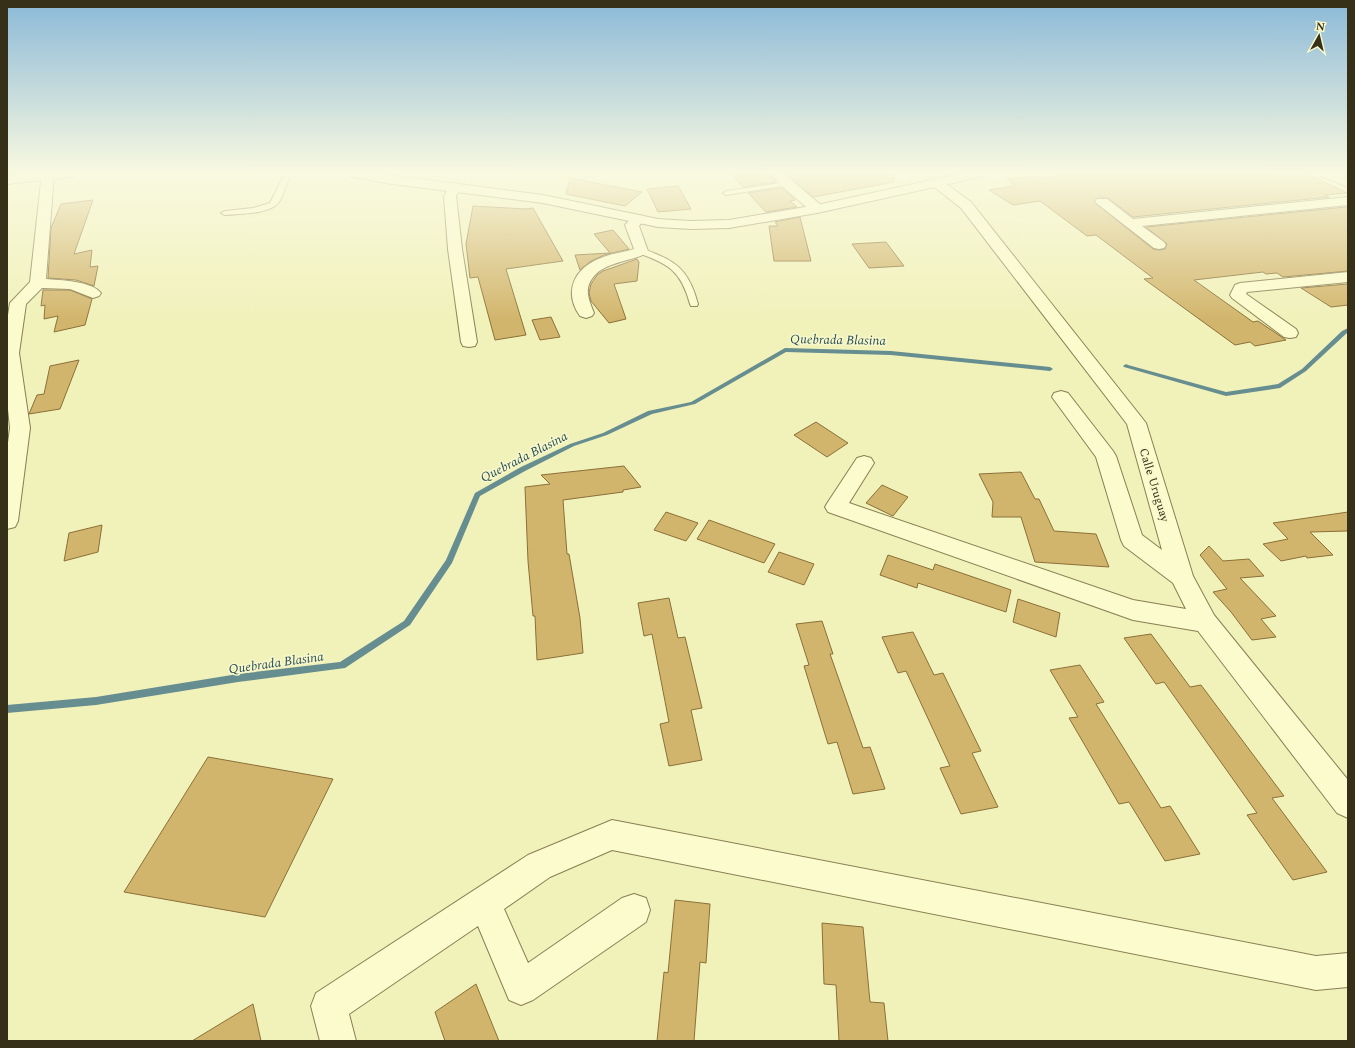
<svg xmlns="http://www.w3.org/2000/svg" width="1355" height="1048" font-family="Spectral,serif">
<rect width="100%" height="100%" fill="#f1f1ba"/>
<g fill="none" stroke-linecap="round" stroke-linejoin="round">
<path fill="#668d8f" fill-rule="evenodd" d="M 1348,328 L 1348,332 L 1306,371 L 1280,388 L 1226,396 L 1124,367 L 1123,366 L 1126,364 L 1128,365 L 1226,392 L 1278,384 L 1302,369 L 1342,331 Z
M 785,348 L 891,351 L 1050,367 L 1053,369 L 1050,371 L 891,355 L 786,352 L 695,404 L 652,414 L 607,435 L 574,446 L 525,471 L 480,496 L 452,563 L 410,625 L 345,668 L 238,682 L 96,705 L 7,713 L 7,705 L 96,697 L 238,674 L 340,662 L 404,621 L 446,560 L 475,493 L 521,467 L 570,444 L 603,433 L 648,411 L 691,402 Z"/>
</g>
<path fill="#d2b56c" stroke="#8a7037" d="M 730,173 L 769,173 L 776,182 L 743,187 Z
M 785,173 L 893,173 L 894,182 L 813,197 Z
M 1082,173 L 1302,173 L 1318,179 L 1347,193 L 1325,195 L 1329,197 L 1133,217 L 1108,198 L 1097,198 L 1094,202 L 1153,249 L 1159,250 L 1165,249 L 1167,244 L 1146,227 L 1346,207 L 1348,208 L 1348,271 L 1283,277 L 1277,273 L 1266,274 L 1263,272 L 1194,280 L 1253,322 L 1258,321 L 1286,340 L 1255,346 L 1250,342 L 1235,345 L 1144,279 L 1153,278 L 1096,235 L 1087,236 L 1040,201 L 1013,205 L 989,190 L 1015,186 L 1007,179 L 1037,176 L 1039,178 Z
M 570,178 L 642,192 L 625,206 L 566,194 Z
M 678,186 L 691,209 L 658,212 L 647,189 Z
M 782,188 L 795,200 L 790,201 L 797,207 L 766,212 L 748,193 Z
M 93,200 L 74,254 L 92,250 L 90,267 L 98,266 L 94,286 L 76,280 L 48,278 L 51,228 L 61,204 Z
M 473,206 L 526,209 L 533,208 L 563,261 L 506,269 L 526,335 L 495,340 L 478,277 L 470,278 L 466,244 Z
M 800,217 L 811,261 L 774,261 L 769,226 L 778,226 L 775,222 Z
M 613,230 L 629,249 L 604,255 L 591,261 L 580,270 L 575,255 L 610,253 L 594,234 Z
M 886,242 L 904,266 L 869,268 L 852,244 Z
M 637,259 L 639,262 L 637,281 L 614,284 L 626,319 L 609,323 L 591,301 L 589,293 L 591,284 L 597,275 L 603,271 Z
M 1348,284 L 1348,305 L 1331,307 L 1301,288 Z
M 43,290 L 70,290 L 92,299 L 85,325 L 54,332 L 58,316 L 44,319 L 45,305 L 41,306 Z
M 551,317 L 560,337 L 540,340 L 532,320 Z
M 79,360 L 60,409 L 29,414 L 37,395 L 44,394 L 50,366 Z
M 816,422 L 848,443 L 827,457 L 794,435 Z
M 624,466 L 641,487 L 623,490 L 623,492 L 563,500 L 567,554 L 569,554 L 580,618 L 583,653 L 537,660 L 535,616 L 533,616 L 528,561 L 525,487 L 550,484 L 541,475 Z
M 1021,472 L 1035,499 L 1039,499 L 1054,531 L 1096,534 L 1109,567 L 1035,562 L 1021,517 L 992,517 L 993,502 L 979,474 Z
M 882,485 L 908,497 L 893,516 L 866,503 Z
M 666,512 L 698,523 L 686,541 L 654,530 Z
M 1348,512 L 1348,531 L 1310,532 L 1333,555 L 1307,558 L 1306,556 L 1281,561 L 1263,544 L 1288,539 L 1273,523 Z
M 709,520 L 775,544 L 764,563 L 697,539 Z
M 102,525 L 98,552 L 64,561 L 69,533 Z
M 1209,546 L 1223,561 L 1249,559 L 1264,576 L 1240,578 L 1276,616 L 1261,619 L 1276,637 L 1252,640 L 1231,612 L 1213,592 L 1227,589 L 1200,555 Z
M 779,552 L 814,564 L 804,585 L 768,572 Z
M 888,555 L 933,570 L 935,564 L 1011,590 L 1006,612 L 918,583 L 917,588 L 880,575 Z
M 669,598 L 678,638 L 685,637 L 702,708 L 691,710 L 702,760 L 669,766 L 660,724 L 669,722 L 652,634 L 644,636 L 638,603 Z
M 1018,599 L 1060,613 L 1056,637 L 1013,622 Z
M 822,621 L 833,654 L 830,654 L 863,748 L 870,747 L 885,789 L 853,794 L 837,742 L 828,744 L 804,666 L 809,665 L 796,624 Z
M 913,632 L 934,675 L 943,673 L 981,751 L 972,753 L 998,807 L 961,814 L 940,768 L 950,766 L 906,671 L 898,673 L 882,637 Z
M 1151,634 L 1190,687 L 1201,685 L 1284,796 L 1272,798 L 1327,872 L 1293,880 L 1247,815 L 1257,813 L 1164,682 L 1156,684 L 1124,638 Z
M 1080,665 L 1104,702 L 1096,704 L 1161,808 L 1170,806 L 1200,854 L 1165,861 L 1129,802 L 1119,804 L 1069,718 L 1078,717 L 1050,670 Z
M 208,757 L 333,779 L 265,917 L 124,892 Z
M 675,900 L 710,904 L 706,963 L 700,962 L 694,1041 L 657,1041 L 664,972 L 668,973 Z
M 822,923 L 863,927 L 870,1002 L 884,1003 L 888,1041 L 839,1041 L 836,985 L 824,984 Z
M 476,984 L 499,1041 L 445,1041 L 435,1012 Z
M 253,1004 L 261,1041 L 192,1041 Z"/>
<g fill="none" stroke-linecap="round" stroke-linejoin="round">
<g stroke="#897f53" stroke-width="2">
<path id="service" d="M 285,173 L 292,173 C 286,182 285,193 279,202 C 271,214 239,214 225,215 L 221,213 L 225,211 L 253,208 L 270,203 Z
M 787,182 L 789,183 L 789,185 L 726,195 L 723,193 L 726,191 Z
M 638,249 C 644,248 651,252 656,254 C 682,264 691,278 698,304 L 697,306 L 691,306 L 690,304 C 681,271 669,264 638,253 Z"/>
</g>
<g stroke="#897f53" stroke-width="2">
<path id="minor" d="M 42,173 L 54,173 L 46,279 C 60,280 92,281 101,293 L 99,296 L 93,298 L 70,289 L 42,288 L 26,304 L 19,353 L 30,428 L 18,521 L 15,527 L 7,529 L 7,450 L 10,428 L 7,400 L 7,321 L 10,303 L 30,282 Z
M 770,173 L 783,173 L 822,206 L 824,209 L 822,212 L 812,212 L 783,187 Z
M 1319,173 L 1335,173 L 1348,178 L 1348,187 L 1321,176 Z
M 937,179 L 941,180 L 971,202 L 1146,423 L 1193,576 L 1214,615 L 1348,780 L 1348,818 L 1337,813 L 1198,631 L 1133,620 L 828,512 L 825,507 L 828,502 L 857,458 L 864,456 L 871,458 L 874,463 L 849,503 L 1133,600 L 1186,609 L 1173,583 L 1124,546 L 1121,540 L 1096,457 L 1052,397 L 1054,393 L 1061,391 L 1068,393 L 1113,451 L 1116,456 L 1142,535 L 1162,550 L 1127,424 L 961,208 L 933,186 L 931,183 L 933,180 Z
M 455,183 L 459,184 L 461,187 L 456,196 L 462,249 L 477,342 L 475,346 L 469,347 L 463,346 L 461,342 L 448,249 L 444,196 L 451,184 Z
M 1348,197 L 1348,205 L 1142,226 L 1164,242 L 1166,245 L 1164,248 L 1159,249 L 1154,248 L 1095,202 L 1097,199 L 1107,199 L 1133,219 Z
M 638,215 L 643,216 L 645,219 L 639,226 L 648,251 C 642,260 610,260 596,274 C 583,287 588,298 594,313 L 592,316 L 586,318 L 580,316 C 563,292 574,268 601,258 C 611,253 623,253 634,249 L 625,225 L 633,216 Z
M 1348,272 L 1348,282 L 1247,292 L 1246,294 L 1296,329 L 1298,333 L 1296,337 L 1290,338 L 1284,337 L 1232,298 L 1230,295 L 1235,285 L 1240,283 Z
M 612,820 L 1316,956 L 1348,953 L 1348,987 L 1316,990 L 612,850 L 550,877 L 504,909 L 528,963 L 622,898 L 634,894 L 646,898 L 650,910 L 646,922 L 533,1000 L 521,1005 L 509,1000 L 478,926 L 349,1014 L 356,1041 L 320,1041 L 311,1006 L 316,993 L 528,855 Z"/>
</g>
<g stroke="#897f53" stroke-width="2">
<path id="tertiary" d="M 37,173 L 75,173 L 73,176 L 69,177 L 7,184 L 7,176 Z
M 348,173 L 374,173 L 543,195 L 658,219 L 691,221 L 729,220 L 817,205 L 964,173 L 986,173 L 984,176 L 980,177 L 817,213 L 729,228 L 691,229 L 658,227 L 543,203 L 392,184 L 354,177 L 350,176 Z"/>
</g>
<use href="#service" fill="#fcfbcd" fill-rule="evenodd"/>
<use href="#minor" fill="#fcfbcd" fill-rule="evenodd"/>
<use href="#tertiary" fill="#fcfbcd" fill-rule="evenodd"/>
</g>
<linearGradient id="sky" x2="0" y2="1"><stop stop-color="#8bb9d8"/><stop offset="0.54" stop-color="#f9f9e0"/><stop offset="1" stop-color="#f9f9e0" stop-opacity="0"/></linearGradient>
<rect width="1355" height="320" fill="url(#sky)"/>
<g text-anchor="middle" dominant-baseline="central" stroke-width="3" stroke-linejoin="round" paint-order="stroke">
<g font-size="12" fill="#363019" stroke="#f8f8ca">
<text transform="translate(1154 485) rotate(73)">Calle Uruguay</text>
</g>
<g font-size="13" font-style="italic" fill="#274d58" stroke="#f8f8ca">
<text transform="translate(838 340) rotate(1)">Quebrada Blasina</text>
<text transform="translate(524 457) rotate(-27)">Quebrada Blasina</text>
<text transform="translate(276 663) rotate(-8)">Quebrada Blasina</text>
</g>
</g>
<rect width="1355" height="1048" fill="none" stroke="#363019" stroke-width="16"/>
<g transform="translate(1319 36) rotate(8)" stroke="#f8f8ca" stroke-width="3" paint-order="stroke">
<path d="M0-3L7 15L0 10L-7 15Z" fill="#363019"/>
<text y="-6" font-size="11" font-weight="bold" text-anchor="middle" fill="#363019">N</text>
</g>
</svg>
